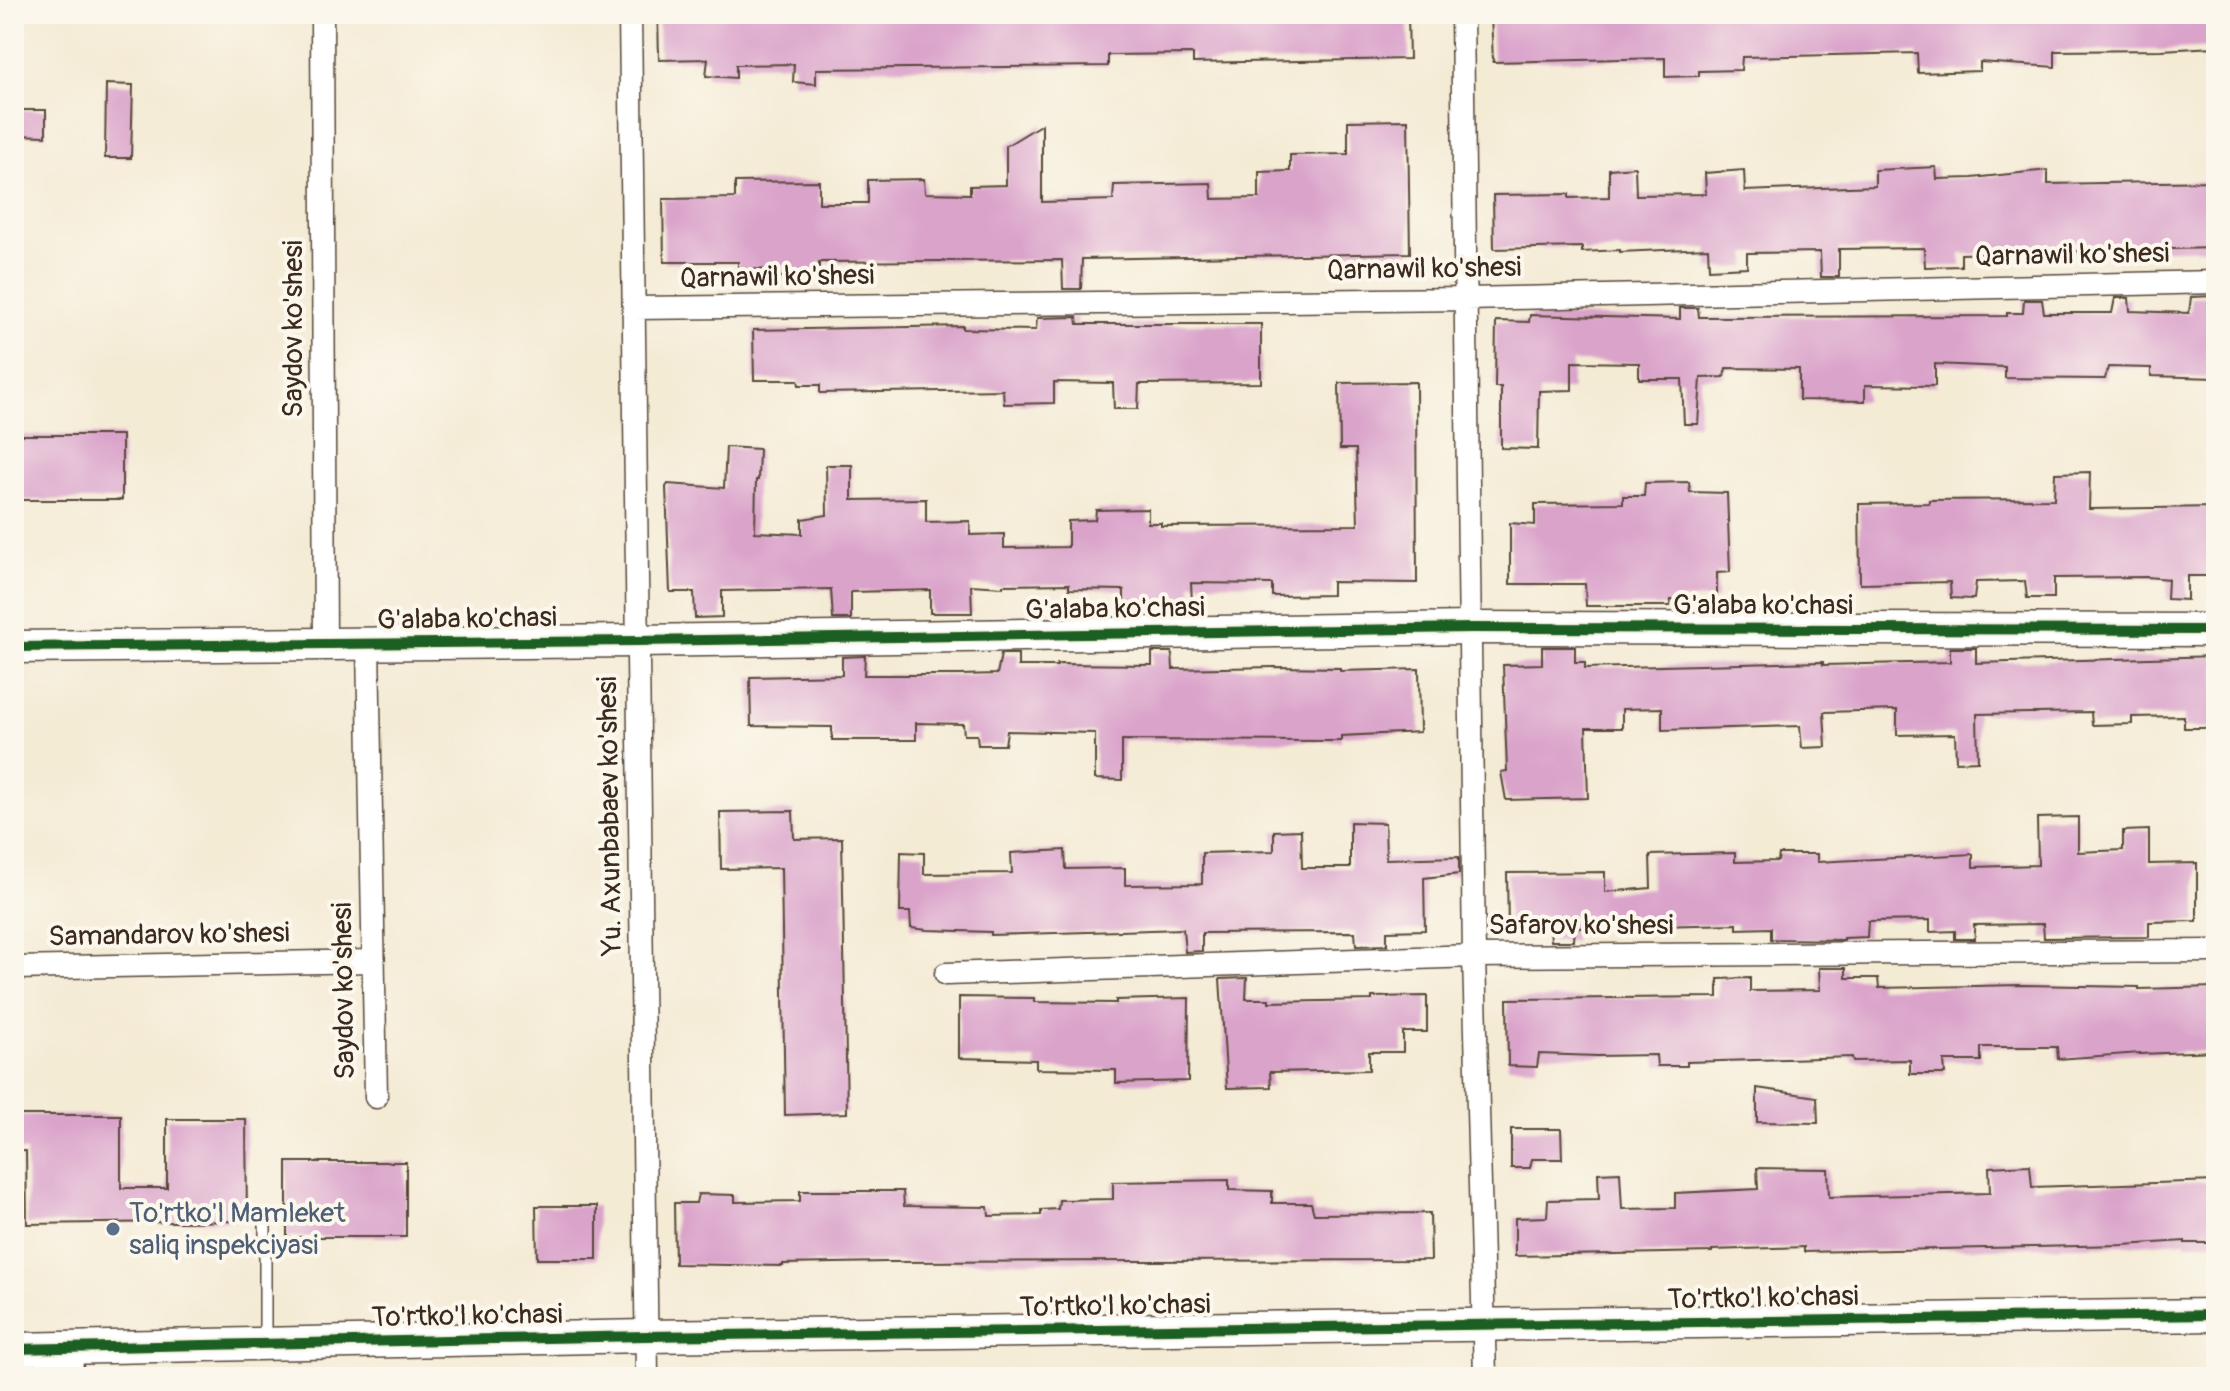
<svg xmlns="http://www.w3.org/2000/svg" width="2230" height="1391" font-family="Pangolin,sans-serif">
<rect width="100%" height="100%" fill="#fbf7ec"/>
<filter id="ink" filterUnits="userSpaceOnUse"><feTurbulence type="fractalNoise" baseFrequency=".0125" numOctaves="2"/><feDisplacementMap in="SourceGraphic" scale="16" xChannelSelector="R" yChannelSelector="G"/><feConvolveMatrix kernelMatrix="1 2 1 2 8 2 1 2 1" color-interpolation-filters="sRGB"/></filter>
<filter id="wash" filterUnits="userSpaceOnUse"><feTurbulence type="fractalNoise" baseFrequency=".006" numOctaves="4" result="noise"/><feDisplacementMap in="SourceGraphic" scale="32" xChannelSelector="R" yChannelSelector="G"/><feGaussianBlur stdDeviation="1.8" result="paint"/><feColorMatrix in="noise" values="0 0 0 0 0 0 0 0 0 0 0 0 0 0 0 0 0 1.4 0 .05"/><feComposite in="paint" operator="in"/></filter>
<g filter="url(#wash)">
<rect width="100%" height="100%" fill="#f4ebd5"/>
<g id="blocks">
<!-- building -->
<path fill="#daa3ca" d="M 658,14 L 1408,14 L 1409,59 L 1193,63 L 1193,54 L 1108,55 L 1108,66 L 816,69 L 816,84 L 793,82 L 794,64 L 736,65 L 736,78 L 706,76 L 708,59 L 659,60 Z
M 1491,14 L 2215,14 L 2215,47 L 2161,50 L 2055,51 L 2055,67 L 1980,62 L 1980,71 L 1918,73 L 1917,53 L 1742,57 L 1741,70 L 1699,71 L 1699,76 L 1665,77 L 1665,58 L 1493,62 Z
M 106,84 L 133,85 L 131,158 L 105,158 Z
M 14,110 L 46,110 L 46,136 L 14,135 Z
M 1408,120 L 1410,253 L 1082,259 L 1081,289 L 1063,289 L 1062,260 L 819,262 L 819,276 L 779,277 L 778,270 L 738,269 L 738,262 L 664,262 L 663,199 L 735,198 L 735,182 L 819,181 L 819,203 L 868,203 L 868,180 L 924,179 L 925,193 L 970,194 L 970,186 L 1006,185 L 1006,146 L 1042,124 L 1042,202 L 1113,200 L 1114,185 L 1163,184 L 1211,183 L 1212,199 L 1259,198 L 1259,172 L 1290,171 L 1290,155 L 1348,154 L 1348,121 Z
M 1635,167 L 1636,195 L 1706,194 L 1705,173 L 1744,170 L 1745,191 L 1875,186 L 1875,170 L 1936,167 L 1937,179 L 1972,178 L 2048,170 L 2048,184 L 2216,181 L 2216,248 L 1961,254 L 1961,266 L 1925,267 L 1924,248 L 1839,249 L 1839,277 L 1821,277 L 1820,252 L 1747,253 L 1747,267 L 1709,269 L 1708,248 L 1620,252 L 1620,250 L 1582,252 L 1582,247 L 1494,249 L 1493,195 L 1569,194 L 1569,198 L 1609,197 L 1609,169 Z
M 2216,296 L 2216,378 L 2151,376 L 2151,368 L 2108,367 L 2105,379 L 2005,378 L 2005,367 L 1935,364 L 1935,386 L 1865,385 L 1865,401 L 1799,400 L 1799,369 L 1726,368 L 1724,377 L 1701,378 L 1698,424 L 1684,424 L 1682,379 L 1639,379 L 1639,363 L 1572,362 L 1572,390 L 1539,391 L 1538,449 L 1501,448 L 1501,387 L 1495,387 L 1496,321 L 1529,322 L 1530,315 L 1680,319 L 1680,308 L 1698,308 L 1699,317 L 2007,316 L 2007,313 L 2023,313 L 2024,300 L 2042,300 L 2044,313 L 2112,313 L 2115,298 L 2129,298 L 2130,311 L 2189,313 L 2191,297 Z
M 1077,317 L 1078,324 L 1261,324 L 1261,383 L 1139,384 L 1138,409 L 1114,409 L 1113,383 L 1054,382 L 1054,403 L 1004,404 L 1003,390 L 820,393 L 820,385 L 799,385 L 798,380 L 754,380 L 753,330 L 963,326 L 963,329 L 1036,330 L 1037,318 Z
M 1416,382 L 1417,583 L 1332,582 L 1332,595 L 1272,596 L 1272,584 L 1191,583 L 1192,602 L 1124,603 L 1124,590 L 1069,589 L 1069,584 L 1003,585 L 1003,587 L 971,585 L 972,613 L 930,613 L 930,590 L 851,592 L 851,619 L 833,619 L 831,589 L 722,591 L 722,617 L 695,618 L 694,592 L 670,592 L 666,487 L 668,484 L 724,488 L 726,447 L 759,449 L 758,480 L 756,480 L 755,532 L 802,534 L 802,519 L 827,515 L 826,465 L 852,465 L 852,500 L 926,499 L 926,522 L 970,521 L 970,535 L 1004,534 L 1004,548 L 1068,547 L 1068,521 L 1095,520 L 1096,510 L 1148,509 L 1148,523 L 1161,523 L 1161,526 L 1358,525 L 1356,449 L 1340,449 L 1339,383 Z
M 14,435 L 122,435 L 122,500 L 14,500 Z
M 2090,472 L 2089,509 L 2216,507 L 2216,576 L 2187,576 L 2187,600 L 2167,599 L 2168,579 L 2147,577 L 2054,578 L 2054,598 L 2027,598 L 2025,581 L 1976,582 L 1974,599 L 1951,598 L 1950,582 L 1860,584 L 1859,504 L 1929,503 L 1929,500 L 2054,499 L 2055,473 Z
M 1689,482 L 1690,492 L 1727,493 L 1730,572 L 1717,573 L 1717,599 L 1671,600 L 1670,606 L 1586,606 L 1585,584 L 1510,584 L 1510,523 L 1535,525 L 1535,504 L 1623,503 L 1623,496 L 1644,496 L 1645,483 Z
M 1542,647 L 1575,647 L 1575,662 L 1585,662 L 1585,668 L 1823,662 L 1823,665 L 1950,662 L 1950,648 L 1976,648 L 1976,663 L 2216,656 L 2216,728 L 2184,728 L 2184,716 L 2132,717 L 2132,724 L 2092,725 L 2091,712 L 1977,714 L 1978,761 L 1956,762 L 1955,734 L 1897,735 L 1897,710 L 1824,712 L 1826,747 L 1802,748 L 1800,726 L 1662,730 L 1662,708 L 1622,709 L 1622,728 L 1586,728 L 1588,798 L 1506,800 L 1501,772 L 1507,771 L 1503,665 L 1542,664 Z
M 1152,652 L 1172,652 L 1173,669 L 1274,667 L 1340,668 L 1340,671 L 1419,669 L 1420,732 L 1341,736 L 1341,741 L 1122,740 L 1122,780 L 1095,779 L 1095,733 L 1007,731 L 1005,745 L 978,745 L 977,735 L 964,735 L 963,724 L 916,723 L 916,740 L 832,740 L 832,727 L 751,726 L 750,677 L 842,675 L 842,657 L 865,656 L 864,675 L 960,675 L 997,674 L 1001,654 L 1018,654 L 1018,666 L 1057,666 L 1057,664 L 1152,665 Z
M 793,811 L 794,839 L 842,838 L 847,1113 L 785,1115 L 781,868 L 721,869 L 720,812 Z
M 2078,817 L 2078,852 L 2123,850 L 2123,831 L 2149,830 L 2149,864 L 2197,863 L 2197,921 L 2149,922 L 2149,937 L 2044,938 L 2043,924 L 1974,925 L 1975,939 L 1955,939 L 1955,931 L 1930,932 L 1930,920 L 1868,921 L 1867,937 L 1844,938 L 1844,940 L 1771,939 L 1771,928 L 1737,929 L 1737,924 L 1575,928 L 1574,941 L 1551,941 L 1550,927 L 1508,927 L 1507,873 L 1605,872 L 1605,892 L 1651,888 L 1650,855 L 1735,853 L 1735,862 L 1778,861 L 1779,854 L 1817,854 L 1817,862 L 1973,854 L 1973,867 L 2038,865 L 2037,818 Z
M 1350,822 L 1385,823 L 1386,859 L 1459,857 L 1459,874 L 1424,878 L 1425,930 L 1387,931 L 1387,945 L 1356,946 L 1355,932 L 1202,933 L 1202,951 L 1185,952 L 1183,929 L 991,935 L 991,932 L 928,930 L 911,928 L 910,912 L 900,912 L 901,852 L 924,853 L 924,874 L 1012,873 L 1011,853 L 1065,850 L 1066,869 L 1125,868 L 1125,885 L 1202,884 L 1202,853 L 1274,851 L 1274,831 L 1301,830 L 1302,868 L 1350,868 Z
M 1819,968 L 1846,968 L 1846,978 L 1878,978 L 1879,988 L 2021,985 L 2139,987 L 2139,989 L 2216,987 L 2216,1051 L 2140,1054 L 2140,1053 L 2058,1059 L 2057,1047 L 1981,1047 L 1981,1061 L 1944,1061 L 1945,1074 L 1910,1074 L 1910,1060 L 1853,1061 L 1852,1057 L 1687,1062 L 1687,1066 L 1657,1066 L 1656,1055 L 1597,1056 L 1539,1054 L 1537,1067 L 1508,1066 L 1507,999 L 1718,997 L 1718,979 L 1750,978 L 1750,991 L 1820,990 Z
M 1247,978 L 1246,999 L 1269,999 L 1269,1002 L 1372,1000 L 1372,997 L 1427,996 L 1427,1032 L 1403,1032 L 1403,1052 L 1369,1052 L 1369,1070 L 1270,1072 L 1271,1087 L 1227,1088 L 1220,979 Z
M 959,997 L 1034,998 L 1034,1002 L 1116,1003 L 1116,1000 L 1189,998 L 1188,1081 L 1116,1083 L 1116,1070 L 1036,1069 L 1036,1060 L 959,1058 Z
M 1757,1088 L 1817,1097 L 1818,1123 L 1757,1122 Z
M 14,1115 L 121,1115 L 121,1188 L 167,1188 L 167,1119 L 246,1119 L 247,1221 L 27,1224 L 26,1151 L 14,1151 Z
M 1511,1129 L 1561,1129 L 1562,1159 L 1532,1159 L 1530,1168 L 1511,1168 Z
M 287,1162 L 406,1162 L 406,1237 L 287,1237 Z
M 2030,1165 L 2032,1187 L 2216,1181 L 2216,1243 L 2185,1243 L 2185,1241 L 2123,1245 L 1804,1252 L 1804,1247 L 1712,1250 L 1712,1252 L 1515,1256 L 1515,1218 L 1547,1217 L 1548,1200 L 1599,1199 L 1598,1173 L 1620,1172 L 1622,1209 L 1675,1208 L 1675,1193 L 1758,1189 L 1757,1168 L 1828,1169 L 1829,1197 L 1990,1193 L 1989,1167 Z
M 1229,1180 L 1229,1190 L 1272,1191 L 1272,1203 L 1311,1203 L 1314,1214 L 1430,1213 L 1431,1260 L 886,1262 L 783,1264 L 783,1266 L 675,1264 L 674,1203 L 696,1203 L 698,1194 L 735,1195 L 735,1202 L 800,1201 L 800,1191 L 903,1191 L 904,1206 L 988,1207 L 989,1216 L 1041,1215 L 1041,1210 L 1058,1209 L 1059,1200 L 1113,1199 L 1113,1182 Z
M 536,1206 L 597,1206 L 597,1259 L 537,1259 Z"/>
</g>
</g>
<g filter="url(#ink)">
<use href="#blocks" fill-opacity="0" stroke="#574739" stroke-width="2"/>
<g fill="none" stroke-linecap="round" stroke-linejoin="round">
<!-- lane casing -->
<g stroke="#574739" stroke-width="14">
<path id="lane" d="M 265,1219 L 265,1340"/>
</g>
<!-- street casing -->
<g stroke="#574739" stroke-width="25">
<path id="street" d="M 322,14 L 325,644
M 630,14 L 647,1377
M 1462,14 L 1474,956 L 1485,1377
M 634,308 L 1466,299 L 2216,282
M 368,644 L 376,1097
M 14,968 L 373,961
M 946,974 L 1474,956 L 2216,951
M 71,1349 L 72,1377"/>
</g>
<!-- secondary casing -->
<g stroke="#574739" stroke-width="35">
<path id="secondary" d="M 14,647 L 638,641 L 1471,628 L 2216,630
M 14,1349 L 646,1336 L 2216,1315"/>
</g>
<!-- lane -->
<use href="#lane" stroke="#fff" stroke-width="11"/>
<!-- street -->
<use href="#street" stroke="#fff" stroke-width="22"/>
<!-- secondary -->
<use href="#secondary" stroke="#fff" stroke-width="32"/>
<!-- cycleway casing -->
<g stroke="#fbf7ec" stroke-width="15">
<path id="cycleway" d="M 14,647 L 638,641 L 1471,628 L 2216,630
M 14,1349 L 646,1336 L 2216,1315"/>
</g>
<!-- cycleway -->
<use href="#cycleway" stroke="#1b5e20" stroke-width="10"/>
</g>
</g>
<!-- markers -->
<circle fill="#5c6f8a" stroke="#fbf7ec" stroke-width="3" cx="113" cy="1229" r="8"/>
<g text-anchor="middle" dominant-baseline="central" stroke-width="8" stroke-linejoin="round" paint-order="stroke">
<!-- street labels -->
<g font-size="28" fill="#3b2a1e" stroke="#fbf7ec">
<text transform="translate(2072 255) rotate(-1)">Qarnawil ko'shesi</text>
<text transform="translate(1424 269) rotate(-1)">Qarnawil ko'shesi</text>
<text transform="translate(777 277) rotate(-1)">Qarnawil ko'shesi</text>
<text transform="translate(293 329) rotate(-90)">Saydov ko'shesi</text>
<text x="1763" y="605">G'alaba ko'chasi</text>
<text transform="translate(1115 609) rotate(-1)">G'alaba ko'chasi</text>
<text transform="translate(467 619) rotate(-1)">G'alaba ko'chasi</text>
<text transform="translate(610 816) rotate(-91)">Yu. Axunbabaev ko'shesi</text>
<text x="1581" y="925">Safarov ko'shesi</text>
<text transform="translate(169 935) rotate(-1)">Samandarov ko'shesi</text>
<text transform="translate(344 991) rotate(-91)">Saydov ko'shesi</text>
<text transform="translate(1763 1298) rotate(-1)">To'rtko'l ko'chasi</text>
<text transform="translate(1115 1306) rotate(-1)">To'rtko'l ko'chasi</text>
<text transform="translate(467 1316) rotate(-1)">To'rtko'l ko'chasi</text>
</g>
<!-- service labels -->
<g font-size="28" fill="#4e5e75" stroke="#fbf7ec" text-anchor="start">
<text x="129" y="1213">To'rtko'l Mamleket<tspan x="129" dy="32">saliq inspekciyasi</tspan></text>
</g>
</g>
<!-- margin -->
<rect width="2230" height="1391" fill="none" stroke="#fbf7ec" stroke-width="48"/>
</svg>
